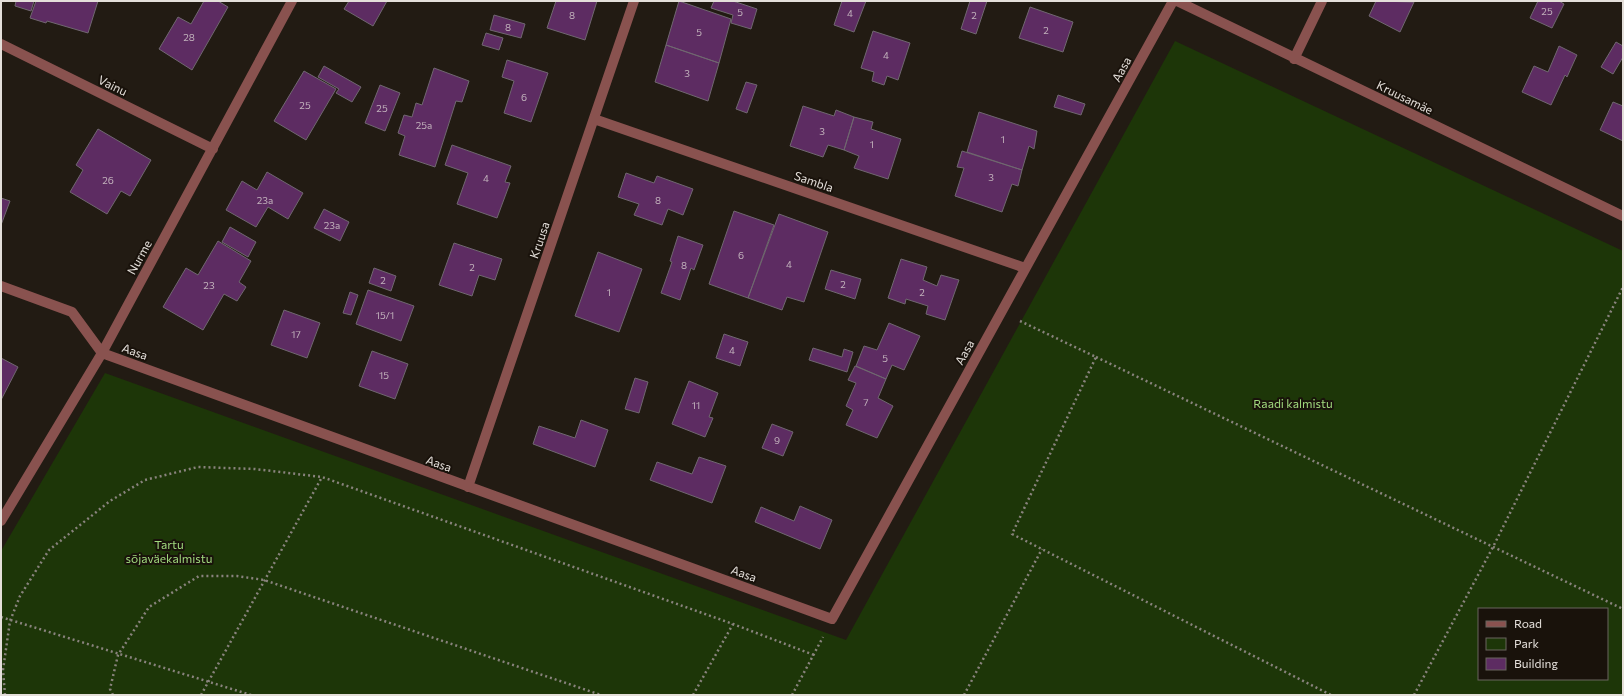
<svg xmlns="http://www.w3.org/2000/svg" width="1624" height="696" font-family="Commissioner,sans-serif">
<rect width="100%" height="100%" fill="#221b13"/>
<!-- green -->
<path fill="#1d3608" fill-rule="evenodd" d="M 1175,41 L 1623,251 L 1623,695 L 1,695 L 1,551 L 105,373 L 846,640 ZM 1479,609 L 1607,609 L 1607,679 L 1479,679 Z"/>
<!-- building -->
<path fill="#5d2c62" stroke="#706770" d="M 16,1 L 34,1 L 31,11 L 15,6 Z
M 36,1 L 98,1 L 88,33 L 47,21 L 46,23 L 30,18 Z
M 204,1 L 218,1 L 228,7 L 192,70 L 159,49 L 178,17 L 191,24 Z
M 349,1 L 387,1 L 373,26 L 344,9 Z
M 556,1 L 597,1 L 585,40 L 547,28 Z
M 679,1 L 731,19 L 719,63 L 666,45 Z
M 714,1 L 733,1 L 757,9 L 751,29 L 731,23 L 733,15 L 711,8 Z
M 842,1 L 866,1 L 854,32 L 834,25 Z
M 970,1 L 987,1 L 976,34 L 961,29 Z
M 1376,1 L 1414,2 L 1400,32 L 1369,16 Z
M 1538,1 L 1559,1 L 1564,4 L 1552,28 L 1530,18 Z
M 1030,7 L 1073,22 L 1063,52 L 1019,38 Z
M 494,15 L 525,24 L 521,38 L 490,30 Z
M 873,31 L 910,43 L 898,80 L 887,76 L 884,85 L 872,81 L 874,72 L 861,68 Z
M 486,33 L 503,38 L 499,50 L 482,45 Z
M 1616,42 L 1623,46 L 1623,57 L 1613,74 L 1601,67 Z
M 666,45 L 719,63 L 708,101 L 655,82 Z
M 1559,46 L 1577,55 L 1567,77 L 1565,75 L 1551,105 L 1522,92 L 1534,66 L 1548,72 Z
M 507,60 L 548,73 L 531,122 L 504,113 L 514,81 L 502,77 Z
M 324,66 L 361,87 L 352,102 L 336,93 L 339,89 L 318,77 Z
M 434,68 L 469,81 L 462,102 L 456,101 L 435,167 L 399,155 L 405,136 L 398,133 L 404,115 L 412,117 L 416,103 L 422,105 Z
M 304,71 L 336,89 L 306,140 L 274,121 Z
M 746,82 L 757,85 L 747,113 L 736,109 Z
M 380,85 L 400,93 L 385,131 L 365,123 Z
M 1058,95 L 1085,104 L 1081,115 L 1054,107 Z
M 1613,102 L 1623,106 L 1623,141 L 1600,130 Z
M 803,106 L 834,116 L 836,110 L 854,117 L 844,150 L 828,145 L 823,157 L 790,146 Z
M 979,112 L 1037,131 L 1034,149 L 1029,146 L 1022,170 L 967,152 Z
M 854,117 L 873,122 L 871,129 L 901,139 L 888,179 L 854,168 L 859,156 L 844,150 Z
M 98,129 L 151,160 L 130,196 L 121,191 L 107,214 L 70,192 L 83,170 L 76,165 Z
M 452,145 L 511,166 L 505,182 L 510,183 L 497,218 L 457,204 L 468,173 L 445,165 Z
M 962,151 L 1022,170 L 1018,186 L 1012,184 L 1002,212 L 955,196 L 964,168 L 957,167 Z
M 267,172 L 303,193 L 288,219 L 268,207 L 256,227 L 226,210 L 242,181 L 257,190 Z
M 626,173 L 654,183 L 657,176 L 693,189 L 683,215 L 668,209 L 662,225 L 634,215 L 639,204 L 618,197 Z
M 1,198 L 10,201 L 1,225 Z
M 324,209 L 349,222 L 340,241 L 314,228 Z
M 734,211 L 774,225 L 748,298 L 709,284 Z
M 779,214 L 828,232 L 804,302 L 787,297 L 782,310 L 748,298 Z
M 230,227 L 256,242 L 248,257 L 222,242 Z
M 678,236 L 703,245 L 694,270 L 691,268 L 680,300 L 661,293 L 672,262 L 670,261 Z
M 218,241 L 251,261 L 239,282 L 246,287 L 237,301 L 224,294 L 203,330 L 163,307 L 186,268 L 198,275 Z
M 454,243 L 502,259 L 495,280 L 479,275 L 472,296 L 439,285 Z
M 598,252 L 642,269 L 619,332 L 575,316 Z
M 901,259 L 927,267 L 923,280 L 937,286 L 941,275 L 959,280 L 945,320 L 926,314 L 928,306 L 906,299 L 905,304 L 888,298 Z
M 374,268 L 396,276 L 391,291 L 369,283 Z
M 831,270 L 861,279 L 855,299 L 825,289 Z
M 368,290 L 414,306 L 401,341 L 356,324 Z
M 350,292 L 358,295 L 351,315 L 343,313 Z
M 284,310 L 320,323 L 307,358 L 271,345 Z
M 889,323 L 920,336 L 904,370 L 892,365 L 886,379 L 856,366 L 864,346 L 877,350 Z
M 724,334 L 748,342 L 740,366 L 716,358 Z
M 813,348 L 842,357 L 844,349 L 853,352 L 847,372 L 809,360 Z
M 372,351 L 408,364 L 395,399 L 359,386 Z
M 1,358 L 18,367 L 1,400 Z
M 855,366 L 886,379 L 878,398 L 893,406 L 877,438 L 846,425 L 853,410 L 846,406 L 856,383 L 848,380 Z
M 635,378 L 648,382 L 639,413 L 625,409 Z
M 689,381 L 718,393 L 709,417 L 713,418 L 705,437 L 672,424 Z
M 581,420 L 608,430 L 595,467 L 533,444 L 539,426 L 575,438 Z
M 772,424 L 793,432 L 783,456 L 762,448 Z
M 699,457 L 726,466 L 712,503 L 650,480 L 657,462 L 692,474 Z
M 800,506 L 832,520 L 820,549 L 755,522 L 761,507 L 794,521 Z"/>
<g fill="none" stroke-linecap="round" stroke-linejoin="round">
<!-- path -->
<path stroke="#89837d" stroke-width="2.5" stroke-dasharray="2 3" stroke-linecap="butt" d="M 1020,321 L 1096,357 L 1012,534 L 1331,695
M 1096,357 L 1623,609
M 1,617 L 251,695
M 5,695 L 3,670 L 10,621 L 20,596 L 49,550 L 110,501 L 145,480 L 198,467 L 255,469 L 322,477 L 733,624 L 814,655
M 113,695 L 110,689 L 118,655 L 149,607 L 199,576 L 237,576 L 264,580 L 601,695
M 201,695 L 322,477
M 693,695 L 733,624
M 792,695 L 823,637
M 964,695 L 1042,549
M 1414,695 L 1493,547 L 1623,287"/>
<!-- minor -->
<path stroke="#89524f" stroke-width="10" d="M 1177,1 L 1623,216
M 1,44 L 213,149
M 1294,59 L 1322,1
M 594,119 L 1025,268
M 1,286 L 72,312 L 102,353 L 832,619 L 1173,1
M 468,487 L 634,1
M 1,521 L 102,353 L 292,1"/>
</g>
<g text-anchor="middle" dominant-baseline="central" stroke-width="4" stroke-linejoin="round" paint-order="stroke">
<!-- number labels -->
<g font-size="10" fill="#c2b2bc">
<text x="1547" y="11">25</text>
<text x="740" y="12">5</text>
<text x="850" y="13">4</text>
<text x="572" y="15">8</text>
<text x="974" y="15">2</text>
<text x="508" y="27">8</text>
<text x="1046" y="30">2</text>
<text x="699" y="32">5</text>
<text x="189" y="37">28</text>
<text x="886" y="55">4</text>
<text x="687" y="73">3</text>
<text x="524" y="97">6</text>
<text x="305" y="105">25</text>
<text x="382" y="108">25</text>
<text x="424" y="125">25a</text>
<text x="822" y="131">3</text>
<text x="1003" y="139">1</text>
<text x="872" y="144">1</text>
<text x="991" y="177">3</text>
<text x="486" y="178">4</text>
<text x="108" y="180">26</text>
<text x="265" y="200">23a</text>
<text x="658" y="200">8</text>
<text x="332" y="225">23a</text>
<text x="741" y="255">6</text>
<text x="789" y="264">4</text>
<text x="684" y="265">8</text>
<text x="472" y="267">2</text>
<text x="383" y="280">2</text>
<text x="843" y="284">2</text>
<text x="209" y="285">23</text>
<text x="609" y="292">1</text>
<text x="922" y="292">2</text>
<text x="385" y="315">15/1</text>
<text x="296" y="334">17</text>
<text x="732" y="350">4</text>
<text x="885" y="358">5</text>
<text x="384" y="375">15</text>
<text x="866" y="402">7</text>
<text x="696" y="405">11</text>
<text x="777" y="440">9</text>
</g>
<!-- street labels -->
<g font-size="12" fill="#e4dfda" stroke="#19120b">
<text transform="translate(1121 69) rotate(-61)">Aasa</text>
<text transform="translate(113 85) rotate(26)">Vainu</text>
<text transform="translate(1405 97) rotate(26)">Kruusamäe</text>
<text transform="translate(814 181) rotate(19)">Sambla</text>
<text transform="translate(539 240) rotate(-71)">Kruusa</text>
<text transform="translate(139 257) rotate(-61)">Nurme</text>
<text transform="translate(135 351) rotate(20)">Aasa</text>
<text transform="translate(964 352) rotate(-61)">Aasa</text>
<text transform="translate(439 463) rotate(20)">Aasa</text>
<text transform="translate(744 573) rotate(20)">Aasa</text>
</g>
<!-- park labels -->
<g font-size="12" fill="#a1da7e" stroke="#19120b">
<text x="1293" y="403">Raadi kalmistu</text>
<text x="169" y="544">Tartu<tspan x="169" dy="14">sõjaväekalmistu</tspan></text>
</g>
</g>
<!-- border -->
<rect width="1624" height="696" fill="none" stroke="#e4dfda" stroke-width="4"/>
<!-- legend -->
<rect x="1478" y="608" width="130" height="72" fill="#19120b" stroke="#6a645e"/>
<rect x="1486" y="621" width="20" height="6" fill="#89524f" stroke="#6a645e"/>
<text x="1514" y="628" font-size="12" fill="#e4dfda">Road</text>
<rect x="1486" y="638" width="20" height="12" fill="#1d3608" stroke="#6a645e"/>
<text x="1514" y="648" font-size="12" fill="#e4dfda">Park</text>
<rect x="1486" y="658" width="20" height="12" fill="#5d2c62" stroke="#6a645e"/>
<text x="1514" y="668" font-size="12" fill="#e4dfda">Building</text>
</svg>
